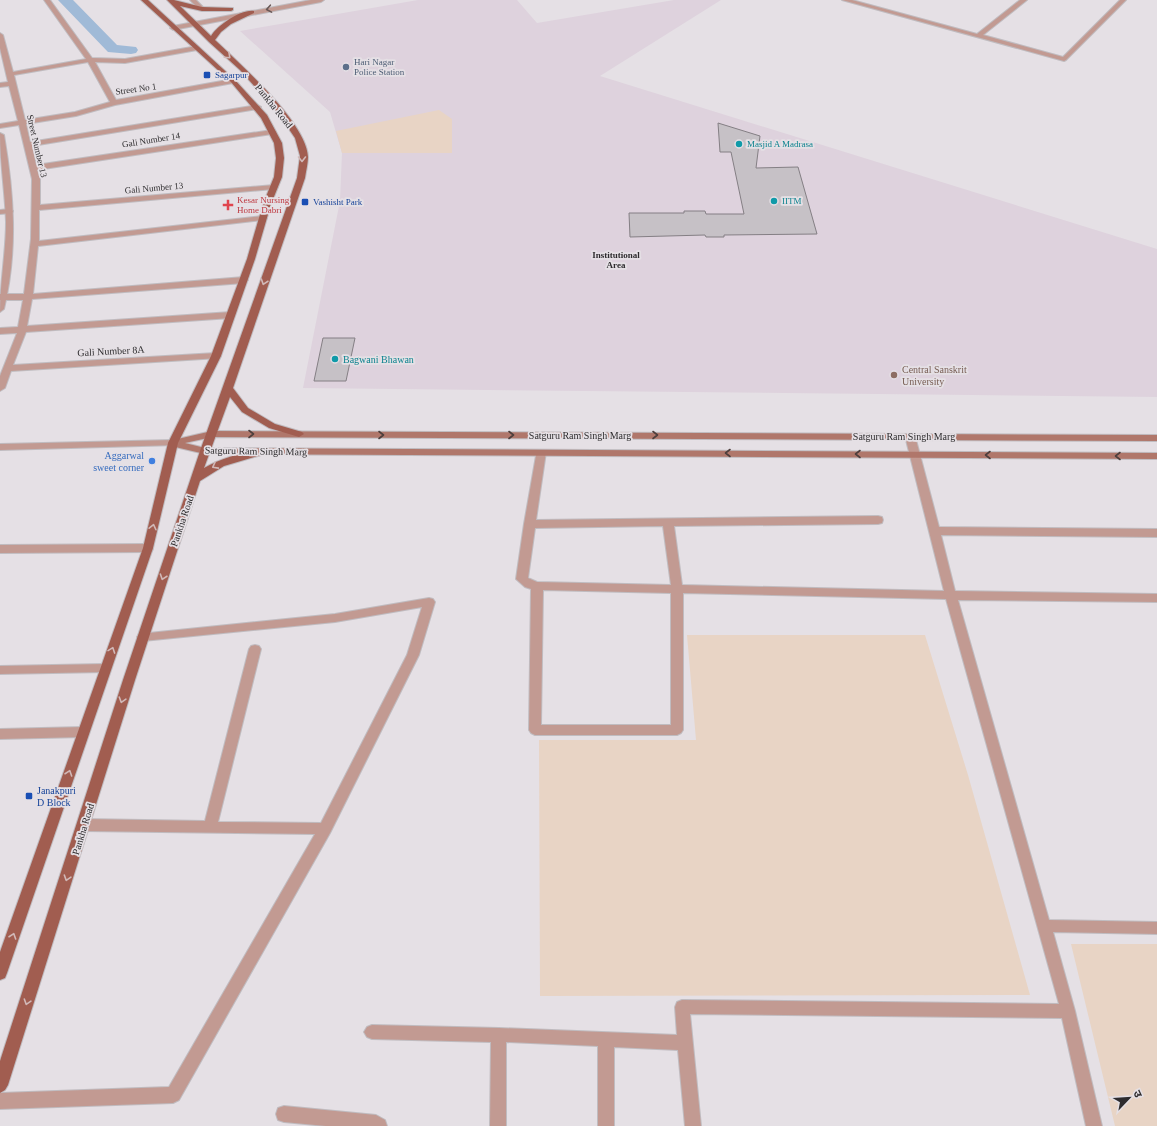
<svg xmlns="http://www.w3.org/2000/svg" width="1157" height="1126" font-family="'Times New Roman','Noto Sans Devanagari',serif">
<rect width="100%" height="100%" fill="#e5e0e5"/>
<!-- built -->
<path fill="#ded2dd" d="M 418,0 L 517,0 L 537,23 L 674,0 L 721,0 L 600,76 L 1157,249 L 1157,397 L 303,388 L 340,201 L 342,153 L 330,112 L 240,31 Z"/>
<!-- education -->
<path fill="#e8d4c5" d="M 439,110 L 452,119 L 452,153 L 342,153 L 336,131 Z
M 687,635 L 925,635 L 968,775 L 1030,995 L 540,996 L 539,740 L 696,740 Z
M 1071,944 L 1157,944 L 1157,1126 L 1115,1126 Z"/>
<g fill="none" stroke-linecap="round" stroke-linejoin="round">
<!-- canal -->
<path fill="#a0bad7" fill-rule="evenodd" d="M 58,0 L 73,0 L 117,45 L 136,47 L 138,50 L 136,53 L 131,54 L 108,52 Z"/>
</g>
<!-- building -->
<path fill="#c6c1c6" stroke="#847f84" d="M 718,123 L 760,136 L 756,168 L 798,167 L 817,234 L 724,235 L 724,237 L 706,237 L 705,235 L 630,237 L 629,213 L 684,213 L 684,211 L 705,211 L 706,214 L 744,214 L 731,152 L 720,152 Z
M 323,338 L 355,338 L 346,381 L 314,381 Z"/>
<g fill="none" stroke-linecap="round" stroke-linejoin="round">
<!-- minor casing -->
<g stroke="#c0bcc0" stroke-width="2">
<path id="minor" d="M 44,0 L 50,0 L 92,58 L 125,59 L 197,46 L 200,48 L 197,50 L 125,63 L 95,62 L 116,100 L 233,79 L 236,81 L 233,83 L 115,105 L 76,116 L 26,124 L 30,142 L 257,105 L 261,107 L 257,109 L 32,146 L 36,165 L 272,130 L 276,132 L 272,134 L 37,170 L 40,179 L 40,205 L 274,185 L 278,187 L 274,189 L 39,210 L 39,241 L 263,216 L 267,218 L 263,220 L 38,246 L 33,294 L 244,277 L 248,280 L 244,283 L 32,299 L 27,326 L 231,312 L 235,315 L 231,318 L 26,332 L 13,365 L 216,353 L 219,354 L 221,356 L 219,358 L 11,371 L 5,388 L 0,391 L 0,376 L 17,333 L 0,334 L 0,328 L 18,327 L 23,300 L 0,300 L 0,294 L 24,294 L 31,239 L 32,179 L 19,125 L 0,128 L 0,124 L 18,121 L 9,86 L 0,87 L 0,83 L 8,82 L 0,48 L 0,33 L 3,35 L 13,72 L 86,59 ZM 88,62 L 110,102 L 75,112 L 25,120 L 14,75 Z
M 190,0 L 196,0 L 205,9 L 200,10 Z
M 842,0 L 852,0 L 977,34 L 1020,0 L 1027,0 L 983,35 L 1063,57 L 1120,0 L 1126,0 L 1066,60 L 1064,61 Z
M 9,209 L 13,211 L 12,213 L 0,214 L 0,210 Z
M 910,433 L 915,436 L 939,527 L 1157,529 L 1157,537 L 941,535 L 955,591 L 1157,594 L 1157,602 L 958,600 L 1049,920 L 1157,922 L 1157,934 L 1053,932 L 1075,1011 L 1102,1126 L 1086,1126 L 1062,1018 L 690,1014 L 701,1126 L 685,1126 L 678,1050 L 614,1047 L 614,1126 L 598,1126 L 598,1046 L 506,1042 L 506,1126 L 490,1126 L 491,1042 L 372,1039 L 367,1037 L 364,1032 L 367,1027 L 372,1025 L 499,1028 L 677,1035 L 675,1007 L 677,1002 L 682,1000 L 1059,1004 L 946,599 L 683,593 L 683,730 L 681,733 L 677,735 L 535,735 L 531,733 L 529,730 L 531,589 L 525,587 L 516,579 L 524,524 L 537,450 L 545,450 L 546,452 L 536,520 L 878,516 L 882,517 L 883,520 L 882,523 L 878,524 L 674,526 L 682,585 L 944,591 L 905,436 ZM 663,526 L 671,585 L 537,582 L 528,578 L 535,528 ZM 543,590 L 671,593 L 671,725 L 541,725 Z
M 173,440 L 177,441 L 178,443 L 177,445 L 0,450 L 0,444 Z
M 148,544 L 152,545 L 153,548 L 152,551 L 148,552 L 0,553 L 0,545 Z
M 429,598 L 433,599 L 435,602 L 419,655 L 330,833 L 179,1100 L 173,1103 L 0,1109 L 0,1093 L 169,1087 L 315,834 L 84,831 L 79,829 L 77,825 L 79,821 L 84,819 L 205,821 L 249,649 L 251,646 L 255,645 L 259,646 L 261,649 L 218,822 L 321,823 L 407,655 L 422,607 L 335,622 L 143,641 L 139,640 L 137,637 L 139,634 L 335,614 Z
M 105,664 L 109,665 L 111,668 L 109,671 L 105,672 L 0,674 L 0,666 Z
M 83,727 L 87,729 L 89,732 L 87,735 L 83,737 L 0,739 L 0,729 Z
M 284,1106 L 376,1115 L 385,1120 L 387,1126 L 326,1126 L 284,1122 L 278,1120 L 276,1114 L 278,1108 Z"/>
</g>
<!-- tertiary casing -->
<g stroke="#c0bcc0" stroke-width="2">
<path id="tertiary" d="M 311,0 L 324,0 L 321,2 L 173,30 L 170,28 L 173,26 Z
M 0,133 L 4,135 C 14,194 18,250 4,309 L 0,312 C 0,282 6,252 6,222 C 5,192 0,163 0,133 Z"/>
</g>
<!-- secondary casing -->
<g stroke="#c0bcc0" stroke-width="2">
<path id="secondary" d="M 212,431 L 1157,435 L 1157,441 L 212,437 L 185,443 L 205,448 L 1157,453 L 1157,459 L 205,454 L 171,446 L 168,443 L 169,441 Z"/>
</g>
<!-- primary casing -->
<g stroke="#c0bcc0" stroke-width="2">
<path id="primary" d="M 141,0 L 148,0 L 235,80 L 267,115 L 282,143 L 284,158 L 282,177 L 271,204 L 255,259 L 221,356 L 178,443 L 153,548 L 7,973 L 5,978 L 0,980 L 0,952 L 143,548 L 168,443 L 211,356 L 247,259 L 263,204 L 274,177 L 276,158 L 274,143 L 261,118 L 231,82 Z
M 167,0 L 174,0 L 202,7 L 233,8 L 233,10 L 231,11 L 202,11 L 180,6 L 211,36 C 218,25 241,9 254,11 L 254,13 L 231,24 L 221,32 L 215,40 C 239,63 307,123 308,157 C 308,163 306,171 305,178 L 233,388 L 248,408 L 275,424 L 302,432 L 304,434 L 299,437 L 269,428 L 242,412 L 230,397 L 204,468 C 223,457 243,453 264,448 L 269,451 L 268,453 L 224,466 L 200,481 L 135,680 L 8,1085 L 5,1090 L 0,1093 L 0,1061 L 123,680 L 200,451 L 297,178 L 300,156 L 295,138 L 278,113 L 240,70 L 209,42 Z"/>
</g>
<!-- minor -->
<use href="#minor" fill="#c29a92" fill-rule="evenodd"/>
<!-- tertiary -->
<use href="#tertiary" fill="#c29a92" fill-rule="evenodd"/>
<!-- secondary -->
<use href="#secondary" fill="#b0776b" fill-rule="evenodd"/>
<!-- primary -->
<use href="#primary" fill="#a15d50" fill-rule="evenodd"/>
</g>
<!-- one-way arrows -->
<defs><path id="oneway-chevron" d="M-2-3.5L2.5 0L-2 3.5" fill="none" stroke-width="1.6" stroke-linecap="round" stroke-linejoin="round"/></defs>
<use stroke="#695856" href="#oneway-chevron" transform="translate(269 9) rotate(170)"/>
<g stroke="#d1b9b8">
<use href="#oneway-chevron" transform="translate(228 56) rotate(43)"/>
<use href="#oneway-chevron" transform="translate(302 159) rotate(90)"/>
<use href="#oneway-chevron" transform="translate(264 282) rotate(109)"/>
<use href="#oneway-chevron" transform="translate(215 466) rotate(152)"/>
<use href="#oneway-chevron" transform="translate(153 527) rotate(-77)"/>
<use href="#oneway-chevron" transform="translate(163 577) rotate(109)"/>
<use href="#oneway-chevron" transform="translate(112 650) rotate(-70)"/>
<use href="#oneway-chevron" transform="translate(122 700) rotate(107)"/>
<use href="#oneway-chevron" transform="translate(69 773) rotate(-71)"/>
<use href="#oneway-chevron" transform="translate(67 878) rotate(108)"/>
<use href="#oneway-chevron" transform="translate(13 936) rotate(-71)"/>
<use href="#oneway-chevron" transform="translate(27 1002) rotate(108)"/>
</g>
<g stroke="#4e3f3d">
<use href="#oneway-chevron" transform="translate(251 434)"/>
<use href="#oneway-chevron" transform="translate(381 435)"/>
<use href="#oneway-chevron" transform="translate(511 435)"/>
<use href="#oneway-chevron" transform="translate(655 435)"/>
<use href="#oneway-chevron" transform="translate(728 453) rotate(-180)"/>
<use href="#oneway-chevron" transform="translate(858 454) rotate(-180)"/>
<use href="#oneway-chevron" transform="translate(988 455) rotate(-180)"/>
<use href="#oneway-chevron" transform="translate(1118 456) rotate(-180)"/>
</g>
<!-- markers -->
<circle fill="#5c6f8a" stroke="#e5e0e5" stroke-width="1.5" cx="346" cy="67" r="4"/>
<g fill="#1a4fb4" stroke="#e5e0e5" stroke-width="1.5">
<rect x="203" y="71" width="8" height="8" rx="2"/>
<rect x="301" y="198" width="8" height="8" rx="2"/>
<rect x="25" y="792" width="8" height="8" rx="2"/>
</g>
<g fill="#0f9aa8" stroke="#e5e0e5" stroke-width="1.5">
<circle cx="739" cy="144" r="4"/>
<circle cx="774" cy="201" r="4"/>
<circle cx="335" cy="359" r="4"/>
</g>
<path fill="#e0444e" stroke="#e5e0e5" stroke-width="1.5" d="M226 199h4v4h4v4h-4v4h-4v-4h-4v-4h4z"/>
<circle fill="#8d6e63" stroke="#e5e0e5" stroke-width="1.5" cx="894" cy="375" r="4"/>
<circle fill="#3f7fe0" stroke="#e5e0e5" stroke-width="1.5" cx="152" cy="461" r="4"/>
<g text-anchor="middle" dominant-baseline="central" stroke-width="3.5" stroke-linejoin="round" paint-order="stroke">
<!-- far-service labels -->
<g font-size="9" fill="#4e5e75" stroke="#e5e0e5" text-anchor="start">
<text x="354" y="62">Hari Nagar<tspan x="354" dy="10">Police Station</tspan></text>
</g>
<!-- far-transit labels -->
<g font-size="9" fill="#164399" stroke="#e5e0e5" text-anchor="start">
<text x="215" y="75">Sagarpur</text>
<text x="313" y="202">Vashisht Park</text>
</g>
<!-- far-street labels -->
<g font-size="9" fill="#2e2c2e" stroke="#e5e0e5">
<text transform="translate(136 89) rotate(-8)">Street No 1</text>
<text transform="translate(151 140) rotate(-9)">Gali Number 14</text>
<text transform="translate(37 146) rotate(77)">Street Number 13</text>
<text transform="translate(154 188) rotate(-5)">Gali Number 13</text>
</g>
<!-- far-culture labels -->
<g font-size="9" fill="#0d838f" stroke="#e5e0e5" text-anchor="start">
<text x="747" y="144">Masjid A Madrasa</text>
<text x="782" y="201">IITM</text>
</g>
<!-- far-health labels -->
<g font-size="9" fill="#be3a42" stroke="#e5e0e5" text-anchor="start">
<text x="237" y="200">Kesar Nursing<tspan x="237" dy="10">Home Dabri</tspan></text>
</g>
<!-- far-neighbourhood labels -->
<g font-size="9" font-weight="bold" fill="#2e2c2e" stroke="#e5e0e5">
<text x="616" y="255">Institutional<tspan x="616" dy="10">Area</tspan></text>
</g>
<!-- street labels -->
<g font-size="10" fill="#2e2c2e" stroke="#e5e0e5">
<text transform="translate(274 106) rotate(51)">Pankha Road</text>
<text transform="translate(111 351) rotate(-3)">Gali Number 8A</text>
<text x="580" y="435">Satguru Ram Singh Marg</text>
<text x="904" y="436">Satguru Ram Singh Marg</text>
<text transform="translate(256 451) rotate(1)">Satguru Ram Singh Marg</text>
<text transform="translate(182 521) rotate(-71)">Pankha Road</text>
<text transform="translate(83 829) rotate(-73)">Pankha Road</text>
</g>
<!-- culture labels -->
<g font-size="10" fill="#0d838f" stroke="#e5e0e5" text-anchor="start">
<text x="343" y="359">Bagwani Bhawan</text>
</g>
<!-- education labels -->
<g font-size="10" fill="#785e54" stroke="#e5e0e5" text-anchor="start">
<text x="902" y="369">Central Sanskrit<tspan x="902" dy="12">University</tspan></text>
</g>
<!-- shop labels -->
<g font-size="10" fill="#366cbe" stroke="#e5e0e5" text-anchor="end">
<text x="144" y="455">Aggarwal<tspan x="144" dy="12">sweet corner</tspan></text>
</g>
<!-- transit labels -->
<g font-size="10" fill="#164399" stroke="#e5e0e5" text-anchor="start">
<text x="37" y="790">Janakpuri<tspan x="37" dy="12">D Block</tspan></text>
</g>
</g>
<!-- north arrow -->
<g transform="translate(1129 1098) rotate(65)" stroke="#e5e0e5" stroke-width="3" paint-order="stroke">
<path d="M0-3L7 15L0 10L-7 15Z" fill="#2e2c2e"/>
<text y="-6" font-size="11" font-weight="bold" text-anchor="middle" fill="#2e2c2e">उ</text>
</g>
</svg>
